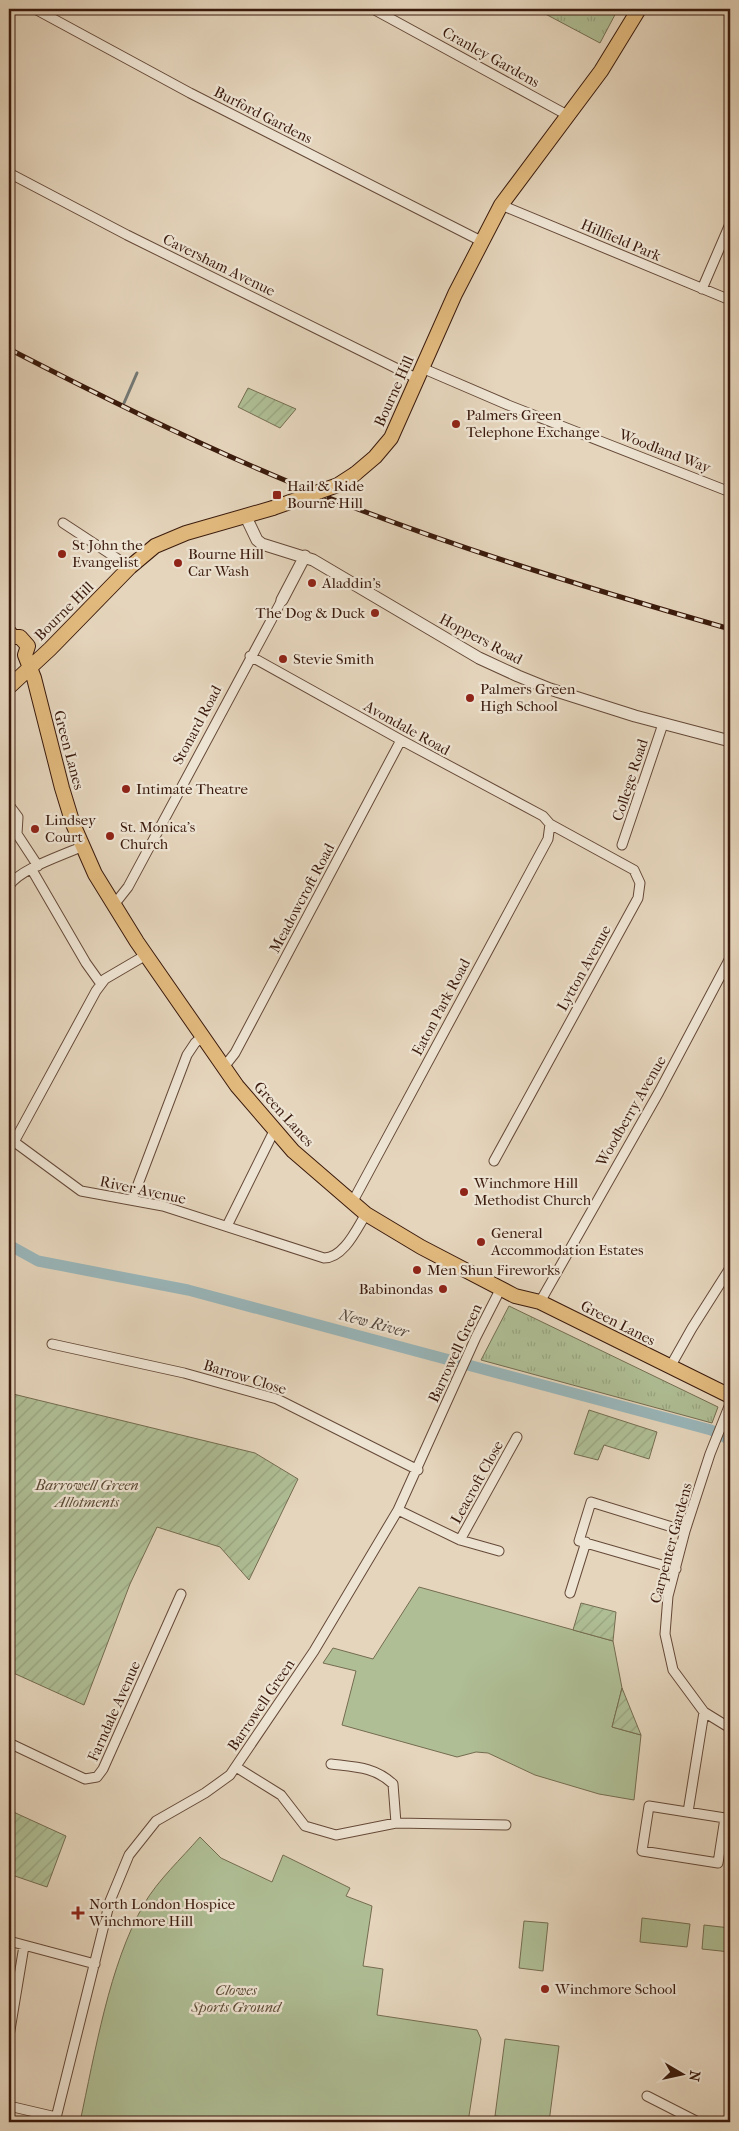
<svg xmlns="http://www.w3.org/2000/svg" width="739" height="2131" font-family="'IM FELL French Canon',serif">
<defs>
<pattern id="grass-tufts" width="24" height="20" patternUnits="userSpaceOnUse" patternTransform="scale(1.25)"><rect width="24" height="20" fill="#afbe95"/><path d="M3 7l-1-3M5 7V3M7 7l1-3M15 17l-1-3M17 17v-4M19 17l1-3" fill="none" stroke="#97a37f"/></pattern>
<pattern id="garden-furrows" width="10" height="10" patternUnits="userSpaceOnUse" patternTransform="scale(1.25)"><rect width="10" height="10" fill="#afbe95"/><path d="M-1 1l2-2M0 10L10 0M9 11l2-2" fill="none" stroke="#97a37f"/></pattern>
</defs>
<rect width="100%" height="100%" fill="#e5d5bc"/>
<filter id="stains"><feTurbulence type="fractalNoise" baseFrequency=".004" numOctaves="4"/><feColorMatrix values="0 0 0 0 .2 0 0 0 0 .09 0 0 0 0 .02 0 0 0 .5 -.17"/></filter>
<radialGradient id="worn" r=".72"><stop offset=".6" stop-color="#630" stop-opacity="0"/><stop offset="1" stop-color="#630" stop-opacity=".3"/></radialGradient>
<!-- grass -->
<path fill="url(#grass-tufts)" stroke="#746c50" d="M 536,9 L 618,9 L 600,43 Z
M 509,1306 L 718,1407 L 712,1423 L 481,1360 Z"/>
<!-- park -->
<path fill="#afbe95" stroke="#746c50" d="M 419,1587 L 613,1641 L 622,1688 L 612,1727 L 641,1735 L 634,1800 L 599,1794 L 535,1775 L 488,1753 L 476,1752 L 457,1757 L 342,1725 L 356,1671 L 323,1663 L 333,1648 L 373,1659 Z
M 200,1837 L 221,1858 L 272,1882 L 283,1855 L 350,1888 L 346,1896 L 372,1906 L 363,1966 L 383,1969 L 377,2015 L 477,2030 L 481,2039 L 468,2122 L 80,2122 C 95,2053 109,1965 144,1904 C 158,1880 181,1859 200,1837 Z
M 642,1918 L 690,1924 L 687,1947 L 640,1942 Z
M 524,1921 L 548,1923 L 543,1971 L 519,1968 Z
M 704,1925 L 730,1928 L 730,1952 L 702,1949 Z
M 505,2039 L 559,2046 L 549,2122 L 495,2116 Z"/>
<!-- garden -->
<path fill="url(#garden-furrows)" stroke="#746c50" d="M 248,388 L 296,409 L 280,428 L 238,407 Z
M 9,1393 L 255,1453 L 298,1479 L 249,1580 L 220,1547 L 157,1527 L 130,1584 L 84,1705 L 9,1671 Z
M 589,1410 L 657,1432 L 649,1459 L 604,1445 L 598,1460 L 574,1454 Z
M 581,1603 L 616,1612 L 613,1641 L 573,1630 Z
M 622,1688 L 641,1735 L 612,1727 Z
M 9,1810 L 66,1836 L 47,1887 L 9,1874 Z"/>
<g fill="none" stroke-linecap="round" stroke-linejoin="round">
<!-- stream -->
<path stroke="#737874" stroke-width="3" d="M 124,403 L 137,373"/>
<!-- canal -->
<path stroke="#99b6ba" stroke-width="11" d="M 9,1245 L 38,1261 L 188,1290 L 711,1430 L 730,1440"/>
<!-- minor casing -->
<g stroke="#654938" stroke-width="11">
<path id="minor" d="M 35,9 L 190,93 L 481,241
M 373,9 L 569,116
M 9,173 L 127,235 L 418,379
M 501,205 L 730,300
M 702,289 L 730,224
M 422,368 L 508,405 L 730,492
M 63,523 L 130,567
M 250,656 L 401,740 L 543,816 L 550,824 L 634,870 L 640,883 L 638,898 L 494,1161
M 9,805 L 18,817 L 17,834 L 38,866
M 622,845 L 663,724
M 32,870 L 86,963 L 101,984
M 9,886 C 19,869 64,855 83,846
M 113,906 L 128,887 L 282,600
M 224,1067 L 235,1053 L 401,740
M 9,1138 L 81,1191 L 163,1206 L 324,1258 C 344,1258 357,1228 366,1214
M 14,1142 L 96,991 L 105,979 L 146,955
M 132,1200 L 187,1055 L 195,1043 L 202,1037
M 353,1201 L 548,839 L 550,824
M 227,1226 L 274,1131
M 540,1302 L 659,1092 L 730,958
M 52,1344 L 184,1373 L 277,1399 L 418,1470
M 670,1367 L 692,1328 L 730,1268
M 730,1404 L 710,1454 L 685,1531 L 668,1596 L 665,1634 L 673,1670 L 704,1712 L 730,1728
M 398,1510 L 460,1540 L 499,1551
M 460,1540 L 517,1437
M 676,1569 L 579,1541 L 591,1502 L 685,1531
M 570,1593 L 586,1542
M 9,1743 L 85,1779 L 97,1777 L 103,1769 L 181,1594
M 331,1764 C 356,1767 375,1767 393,1784 L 396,1823
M 236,1767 L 281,1795 L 305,1826 L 336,1835 L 396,1823 L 506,1825
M 649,1806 L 725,1818 L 718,1863 L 642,1851 Z
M 688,1812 L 704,1712
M 9,1941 L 95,1964
M 9,2036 L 24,1946
M 647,2096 L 698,2122
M 9,2106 L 56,2117
M 55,2122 L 110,1901 L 129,1855 L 156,1821 L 205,1793 L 230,1775 L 314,1651 L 398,1510 L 476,1337 L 501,1288"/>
</g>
<!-- tertiary casing -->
<g stroke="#654938" stroke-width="13">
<path id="tertiary" d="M 245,515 L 257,540 L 262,544 L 313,560 L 479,658 L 518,676 L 550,689 L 635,716 L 730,741
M 282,600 L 305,556"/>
</g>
<!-- primary casing -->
<g stroke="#3a1a0c" stroke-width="16">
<path id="primary" d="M 355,474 L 375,457 L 391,438 L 455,294 L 501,205 L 601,71 L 639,9
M 9,632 L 13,637 L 20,637 L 28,646 L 25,655 L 34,678 L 62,788 L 73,824 L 95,874 L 137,942 L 237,1086 L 293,1151 L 366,1214 L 421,1247 L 515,1296 L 540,1302 L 730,1396
M 9,687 L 50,649 L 130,567 L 155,546 L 186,533 L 273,508"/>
</g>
<!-- minor -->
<use href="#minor" stroke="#eee4d3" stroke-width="9"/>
<!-- tertiary -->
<use href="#tertiary" stroke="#eee4d3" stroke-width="11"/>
<!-- primary -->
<use href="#primary" stroke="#e2ba7e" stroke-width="14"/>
<!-- rail casing -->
<g stroke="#3a1a0c" stroke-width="5">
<path id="rail" d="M 9,349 C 102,397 197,444 294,484 C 436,542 583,587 730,629"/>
</g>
<!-- rail -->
<use href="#rail" stroke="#eee4d3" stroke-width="3" stroke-dasharray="9" stroke-linecap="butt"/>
<!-- primary-bridge casing -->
<g stroke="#3a1a0c" stroke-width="16" stroke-linecap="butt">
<path id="primary-bridge" d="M 273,508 L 338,485 L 355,474"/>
</g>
<!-- primary-bridge -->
<use href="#primary-bridge" stroke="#e2ba7e" stroke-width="14"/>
</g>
<!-- markers -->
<g fill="#8f2418" stroke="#eee4d3" stroke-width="2">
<circle cx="456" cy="424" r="5"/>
<rect x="272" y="490" width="10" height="10" rx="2.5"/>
<circle cx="62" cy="554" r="5"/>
<circle cx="178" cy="563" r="5"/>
<circle cx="312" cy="583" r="5"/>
<circle cx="375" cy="613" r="5"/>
<circle cx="283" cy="659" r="5"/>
<circle cx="470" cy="698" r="5"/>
<circle cx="126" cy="789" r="5"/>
<circle cx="35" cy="829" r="5"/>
<circle cx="110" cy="836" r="5"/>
<circle cx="464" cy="1192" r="5"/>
<circle cx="481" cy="1242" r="5"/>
<circle cx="417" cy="1270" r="5"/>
<circle cx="443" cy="1289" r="5"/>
<path d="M75.5 1905.5h5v5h5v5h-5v5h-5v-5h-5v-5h5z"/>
<circle cx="545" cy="1989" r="5"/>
</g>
<g text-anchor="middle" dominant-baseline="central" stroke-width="4.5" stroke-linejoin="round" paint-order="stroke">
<!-- street labels -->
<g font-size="15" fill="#3a1a0c" stroke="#eee4d3">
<text transform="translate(491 57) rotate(29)">Cranley Gardens</text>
<text transform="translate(263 115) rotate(27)">Burford Gardens</text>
<text transform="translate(621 240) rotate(23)">Hillfield Park</text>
<text transform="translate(219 265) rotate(26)">Caversham Avenue</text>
<text transform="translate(394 391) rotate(-66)">Bourne Hill</text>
<text transform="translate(665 451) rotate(21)">Woodland Way</text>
<text transform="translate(64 611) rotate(-45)">Bourne Hill</text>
<text transform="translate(481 639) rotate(28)">Hoppers Road</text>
<text transform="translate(197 725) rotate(-62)">Stonard Road</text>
<text transform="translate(407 728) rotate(29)">Avondale Road</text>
<text transform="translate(69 750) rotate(75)">Green Lanes</text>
<text transform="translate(630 780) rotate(-72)">College Road</text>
<text transform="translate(302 898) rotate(-62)">Meadowcroft Road</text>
<text transform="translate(584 968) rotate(-61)">Lytton Avenue</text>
<text transform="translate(441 1007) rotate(-62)">Eaton Park Road</text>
<text transform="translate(631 1111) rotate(-60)">Woodberry Avenue</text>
<text transform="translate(284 1114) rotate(48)">Green Lanes</text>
<text transform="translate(143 1190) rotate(12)">River Avenue</text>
<text transform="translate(618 1323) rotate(27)">Green Lanes</text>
<text transform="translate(455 1353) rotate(-65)">Barrowell Green</text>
<text transform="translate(245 1377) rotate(17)">Barrow Close</text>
<text transform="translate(477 1482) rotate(-61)">Leacroft Close</text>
<text transform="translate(671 1543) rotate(-75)">Carpenter Gardens</text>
<text transform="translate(261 1705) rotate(-56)">Barrowell Green</text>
<text transform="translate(114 1711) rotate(-66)">Farndale Avenue</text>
</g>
<!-- poi labels -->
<g font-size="15" fill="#3a1a0c" stroke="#eee4d3" text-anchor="start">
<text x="466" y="415">Palmers Green<tspan x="466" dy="17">Telephone Exchange</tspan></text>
<text x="287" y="486">Hail &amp; Ride<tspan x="287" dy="17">Bourne Hill</tspan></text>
<text x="72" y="545">St John the<tspan x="72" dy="17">Evangelist</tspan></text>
<text x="188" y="554">Bourne Hill<tspan x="188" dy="17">Car Wash</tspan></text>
<text x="322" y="583">Aladdin's</text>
<text x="365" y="613" text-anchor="end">The Dog &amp; Duck</text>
<text x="293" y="659">Stevie Smith</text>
<text x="480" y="689">Palmers Green<tspan x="480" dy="17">High School</tspan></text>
<text x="136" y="789">Intimate Theatre</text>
<text x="45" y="820">Lindsey<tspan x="45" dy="17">Court</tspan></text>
<text x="120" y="827">St. Monica’s<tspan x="120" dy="17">Church</tspan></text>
<text x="474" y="1183">Winchmore Hill<tspan x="474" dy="17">Methodist Church</tspan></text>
<text x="491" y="1233">General<tspan x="491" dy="17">Accommodation Estates</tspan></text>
<text x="427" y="1270">Men Shun Fireworks</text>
<text x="433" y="1289" text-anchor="end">Babinondas</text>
<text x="89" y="1904">North London Hospice<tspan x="89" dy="17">Winchmore Hill</tspan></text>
<text x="555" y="1989">Winchmore School</text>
</g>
<!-- park labels -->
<g font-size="15" font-style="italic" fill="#5d4b35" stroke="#eee4d3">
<text x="87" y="1485">Barrowell Green<tspan x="87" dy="17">Allotments</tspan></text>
<text x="236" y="1990">Clowes<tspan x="236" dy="17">Sports Ground</tspan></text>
</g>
<!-- water labels -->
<g font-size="16" font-style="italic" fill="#564940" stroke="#eee4d3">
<text transform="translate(374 1323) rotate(15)">New River</text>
</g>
</g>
<!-- margin -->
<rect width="739" height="2131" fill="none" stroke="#e5d5bc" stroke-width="30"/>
<rect x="10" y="10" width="719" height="2111" fill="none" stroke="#3a1a0c" stroke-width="2.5"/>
<rect x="15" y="15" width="709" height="2101" fill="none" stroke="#3a1a0c"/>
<!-- north arrow -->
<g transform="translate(682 2074) rotate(99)" stroke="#eee4d3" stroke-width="4" paint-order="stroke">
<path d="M0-4L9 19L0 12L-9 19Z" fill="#3a1a0c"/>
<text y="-8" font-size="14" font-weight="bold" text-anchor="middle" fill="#3a1a0c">N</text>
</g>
<rect width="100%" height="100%" filter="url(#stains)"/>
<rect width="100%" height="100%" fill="url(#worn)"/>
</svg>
